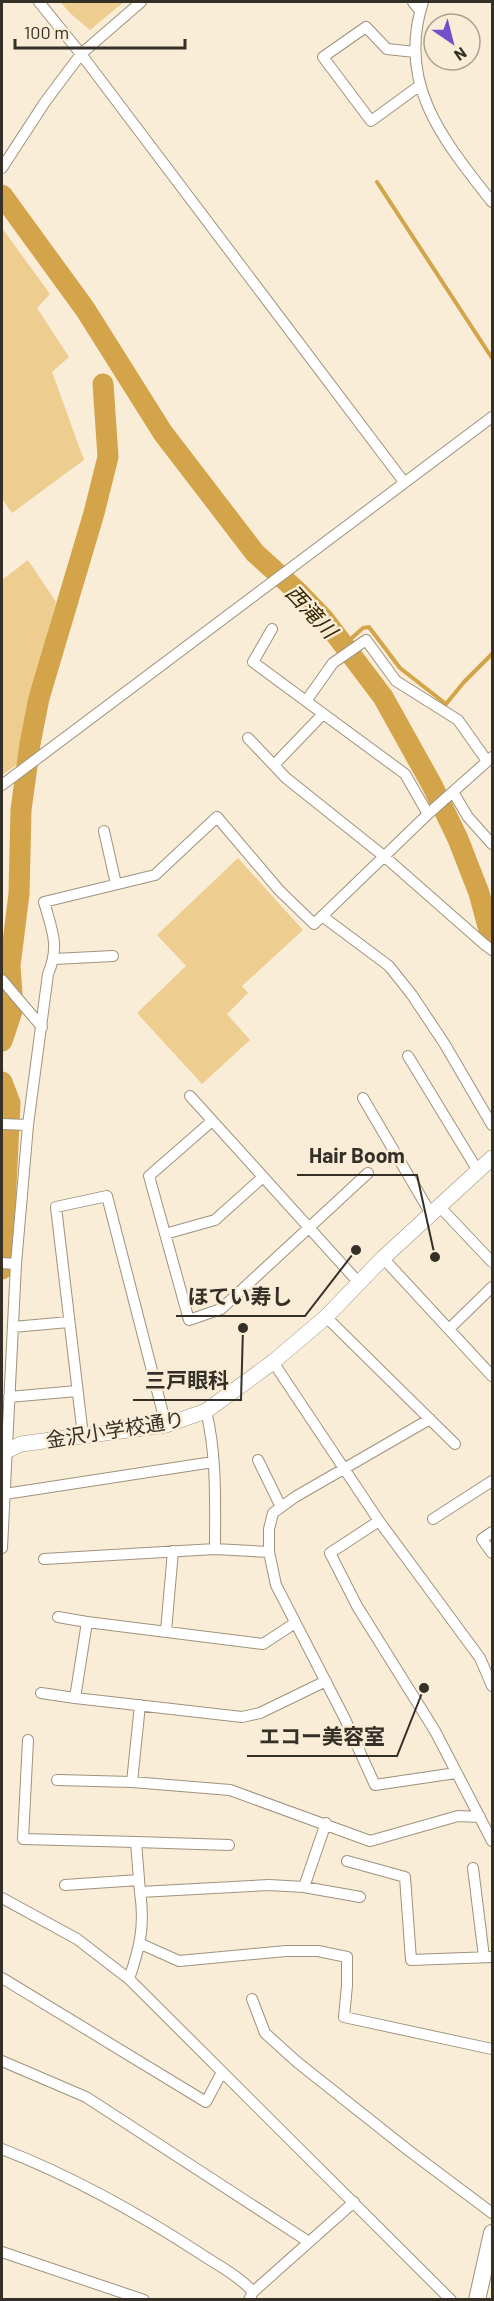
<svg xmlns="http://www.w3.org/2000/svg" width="494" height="2301" font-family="Barlow,'Noto Sans JP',sans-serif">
<rect width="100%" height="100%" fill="#f9edd7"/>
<!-- green -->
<path fill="#eecd90" d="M 60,2 L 124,2 L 90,30 L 71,14 Z
M 2,228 L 50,294 L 37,308 L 69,357 L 52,372 L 84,460 L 12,513 L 2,499 Z
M 28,560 L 56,602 L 29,702 L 18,764 L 2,775 L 2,580 Z
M 238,858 L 303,930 L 242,986 L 248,993 L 227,1014 L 250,1040 L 202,1084 L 137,1013 L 186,966 L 157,935 Z"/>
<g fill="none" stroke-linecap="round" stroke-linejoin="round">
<!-- stream -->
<path stroke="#d3a449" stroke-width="4" d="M 377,182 L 492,358
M 344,645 L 363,628 L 369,627 L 400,668 L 446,704 L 464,682 L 492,654"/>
<!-- river -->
<path stroke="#d3a449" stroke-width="21" d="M 2,195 L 85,309 L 163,433 L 255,553 L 298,592 L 324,619 L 383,697 L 432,785 L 458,839 L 479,893 L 492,941
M 2,1041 L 13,1008 L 10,966 L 19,894 L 21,810 L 30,744 L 39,698 L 94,513 L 108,457 L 103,384
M 2,1082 L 10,1103 L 2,1269"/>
<!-- street casing -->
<g stroke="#9e937e" stroke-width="12">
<path id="street" d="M 39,2 L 81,54 L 404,482
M 413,2 L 420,11
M 423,2 C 396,84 444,141 492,202
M 415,52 L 387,49 L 366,27 L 323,57 L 371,121 L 419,86
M 2,168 L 45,102 L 81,54 L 141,2
M 272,629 L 253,662 L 405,774 L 428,814
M 306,701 L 333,663 L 366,640 L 396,681 L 458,720 L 487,761
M 248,738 L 286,778 L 385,857 L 484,944 L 492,950
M 274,765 L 323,714
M 2,785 L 492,417
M 453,792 L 468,817 L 492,844
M 104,831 L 116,884
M 322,916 L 389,966 L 412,995 L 444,1043 L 492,1125
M 54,959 L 113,956
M 2,980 L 42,1027
M 408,1056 L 478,1171
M 190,1096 L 359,1283
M 363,1098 L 431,1214
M 212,1121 L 149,1176 L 189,1320 L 221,1309 L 368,1173
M 2,1124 L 28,1125
M 439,1206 L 492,1262
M 165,1234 L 215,1220 L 263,1177
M 383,1258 L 492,1376
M 2,1263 L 16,1264
M 326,1317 L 455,1444
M 13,1327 L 69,1322
M 449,1329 L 492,1287
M 273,1362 L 379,1521 L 480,1658 L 492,1686
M 9,1397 L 77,1391
M 206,1411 C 217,1455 215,1503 215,1549
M 430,1419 L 295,1497 L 273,1513 L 269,1529 L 269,1552 L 276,1585 L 344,1717 L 375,1785 L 456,1773
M 83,1436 L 56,1207 L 107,1196 L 166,1425
M 258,1460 L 281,1507
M 5,1494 L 213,1462
M 433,1519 L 492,1481
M 379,1521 L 330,1553 L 357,1606 L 435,1731 L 492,1841
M 492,1532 L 482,1539 L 492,1553
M 2,1548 L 16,1264 L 28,1125 L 48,974 C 60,946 52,930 44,902 L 155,875 L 217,817 L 279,890 L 314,924 L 428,814 L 492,757
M 44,1559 L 215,1549 L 269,1552
M 58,1617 L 87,1622
M 295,1623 L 263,1644 L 87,1622 L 75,1698 L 242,1717 L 260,1713 L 326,1681
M 166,1631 L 173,1551
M 41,1693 L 75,1698
M 28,1740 L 23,1839 L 136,1842 L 140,1892
M 57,1780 L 132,1782 L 230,1790 L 370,1841 L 458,1816 L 480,1817
M 132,1782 L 140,1705
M 136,1842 L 229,1845
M 347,1861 L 405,1877 L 411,1960 L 492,1957
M 473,1868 L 484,1957
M 65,1885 L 139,1880
M 304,1887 L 360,1897
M 2,1898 L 77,1939 L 129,1979 L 451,2300
M 141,1944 L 179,1961 L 286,1951 L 318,1951 L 347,1957 L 347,1985 L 344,2017 L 492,2049
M 2,1978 L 206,2102 L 222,2072
M 129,1979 C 140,1947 145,1925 140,1892 L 269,1885 L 304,1887 L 326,1823
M 252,1999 L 265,2033 L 297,2062 L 408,2150 L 492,2213
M 2,2061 L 86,2097 L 309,2242
M 2,2149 C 72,2176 138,2213 201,2254 C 219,2266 239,2276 253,2292
M 2,2252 L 144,2300
M 249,2300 L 253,2292 L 354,2202"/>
</g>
<!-- secondary casing -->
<g stroke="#9e937e" stroke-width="16">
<path id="secondary" d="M 2,1453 L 21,1444 L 166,1425 L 206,1411 L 273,1362 L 326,1317 L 383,1258 L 492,1158"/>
</g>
<!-- primary casing -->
<g stroke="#9e937e" stroke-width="18">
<path id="primary" d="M 477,2300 L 492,2233"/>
</g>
<!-- street -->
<use href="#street" stroke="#fff" stroke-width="10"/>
<!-- secondary -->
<use href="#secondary" stroke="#fff" stroke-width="15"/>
<!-- primary -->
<use href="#primary" stroke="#fff" stroke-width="16"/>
</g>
<g text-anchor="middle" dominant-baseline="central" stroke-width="5" stroke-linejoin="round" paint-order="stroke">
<!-- street labels -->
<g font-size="20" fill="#342f27" stroke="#f9edd7">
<text transform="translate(115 1429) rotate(-9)">金沢小学校通り</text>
</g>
<!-- water labels -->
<g font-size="21" font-style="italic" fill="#392600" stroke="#f9edd7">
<text transform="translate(312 611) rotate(47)">西滝川</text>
</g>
</g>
<!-- callouts -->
<path fill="none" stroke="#342f27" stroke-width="2" d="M435 1257L417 1175H297M356 1250L305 1316H176M243 1328L241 1400H133M424 1688L397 1756H247"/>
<g fill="#342f27" stroke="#f9edd7" stroke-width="2">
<circle cx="435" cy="1257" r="6"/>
<circle cx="356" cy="1250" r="6"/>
<circle cx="243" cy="1328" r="6"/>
<circle cx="424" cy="1688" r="6"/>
</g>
<g font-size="21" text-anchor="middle" font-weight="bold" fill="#342f27" stroke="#f9edd7" stroke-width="5" stroke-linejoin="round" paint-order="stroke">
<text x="357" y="1163">Hair Boom</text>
<text x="240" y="1304">ほてい寿し</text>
<text x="187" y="1388">三戸眼科</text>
<text x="322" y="1744">エコー美容室</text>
</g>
<!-- border -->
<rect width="494" height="2301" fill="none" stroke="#342f27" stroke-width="6"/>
<!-- north arrow -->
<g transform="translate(452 42) rotate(145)"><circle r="28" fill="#f9edd7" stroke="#aaa191" stroke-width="1.5"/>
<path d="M0-4.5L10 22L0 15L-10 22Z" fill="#7150c9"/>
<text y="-9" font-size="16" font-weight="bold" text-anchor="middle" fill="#342f27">N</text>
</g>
<!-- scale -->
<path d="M15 39v9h170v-9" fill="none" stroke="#342f27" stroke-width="3"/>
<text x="24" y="39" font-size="18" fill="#342f27" stroke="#f9edd7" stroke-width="4.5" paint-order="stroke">100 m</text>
</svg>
